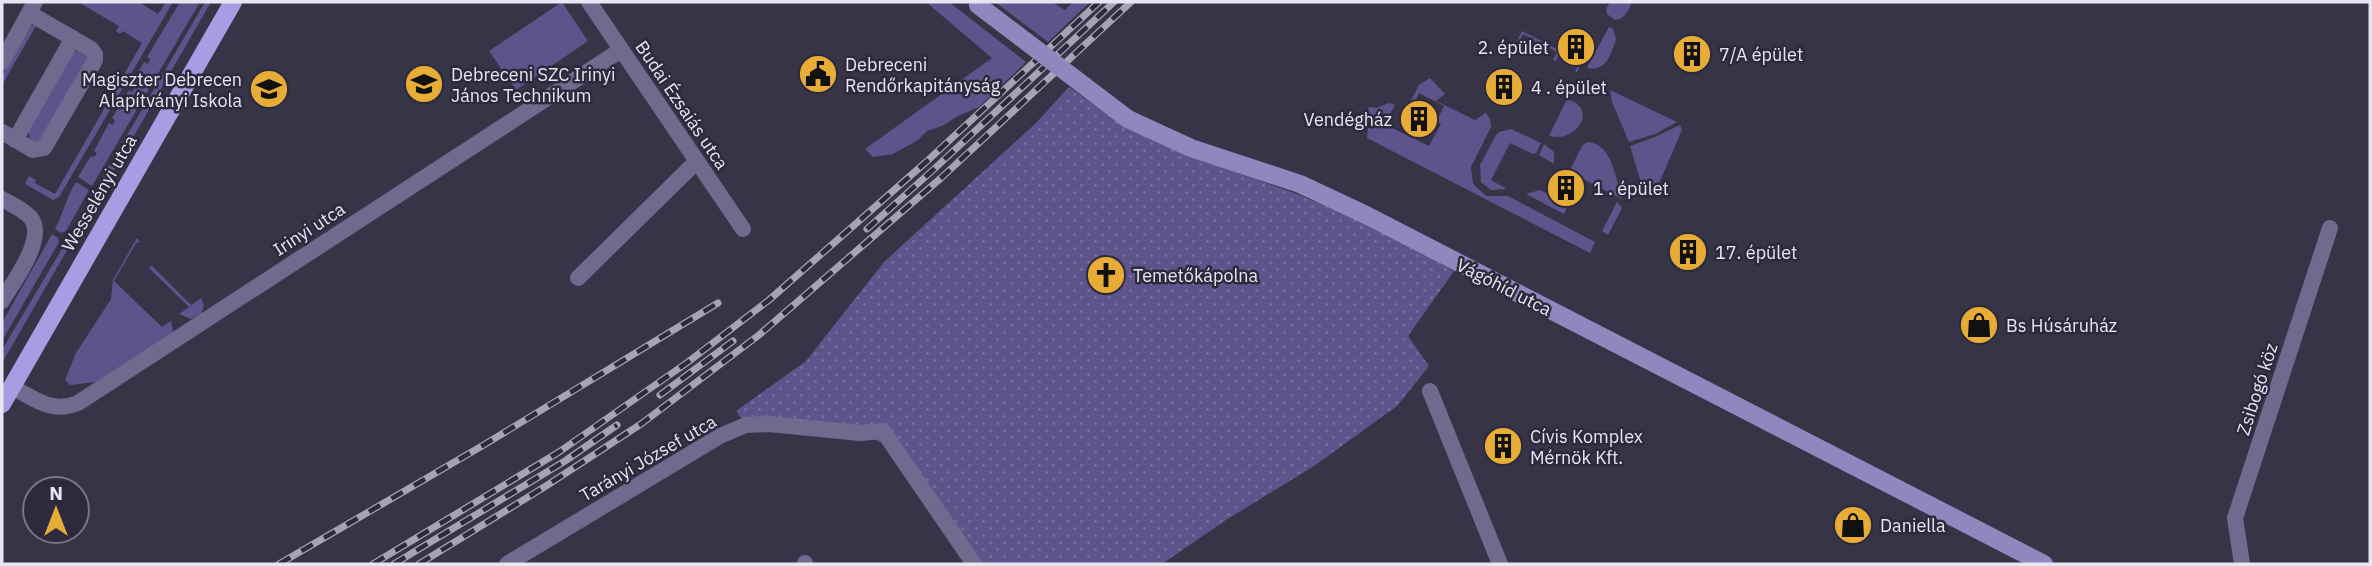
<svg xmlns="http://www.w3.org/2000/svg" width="2372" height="566" font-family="'IBM Plex Sans',sans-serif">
<defs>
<pattern id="park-dots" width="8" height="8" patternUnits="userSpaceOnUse" patternTransform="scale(1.75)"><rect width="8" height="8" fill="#5e548b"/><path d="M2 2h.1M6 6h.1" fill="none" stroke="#756d9c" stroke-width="1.8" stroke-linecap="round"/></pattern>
</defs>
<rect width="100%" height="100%" fill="#373448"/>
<!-- green -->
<path fill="#5e548b" d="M 78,2 L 139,2 L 158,14 L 166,2 L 173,2 L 59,197 L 53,200 L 25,184 L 29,176 L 36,180 L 35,183 L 55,194 L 142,43 L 123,31 L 120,34 L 116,31 L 119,26 Z
M 180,2 L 200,2 L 92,186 L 78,177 L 91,156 L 94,157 L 97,153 L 94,151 L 109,123 L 113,125 L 115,120 L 112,118 L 129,90 L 132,92 L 135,87 L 131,85 L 144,62 L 148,64 L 150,59 L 147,57 Z
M 205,2 L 211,2 L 105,186 L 99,183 Z
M 562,2 L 588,41 L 516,90 L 489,51 Z
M 926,2 L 949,2 L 1026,62 L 979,107 L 958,116 L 942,126 L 927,131 L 918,140 L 893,154 L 873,157 L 865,149 L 992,58 Z
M 995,2 L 1052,2 L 1065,10 L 1073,2 L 1090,2 L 1048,42 Z
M 1610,2 L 1632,2 C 1628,11 1625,19 1615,20 L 1607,14 L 1606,9 Z
M 37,24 L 2,85 L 2,75 L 26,31 L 31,26 Z
M 1609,27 L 1613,29 L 1616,39 C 1611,55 1606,72 1587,68 Z
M 1522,31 L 1582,62 L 1577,72 L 1575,71 L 1579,63 L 1560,53 L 1556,61 L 1553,60 L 1557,52 L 1538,42 L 1534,50 L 1531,49 L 1535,41 L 1523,34 L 1519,42 L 1517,41 Z
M 80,49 L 88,57 L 39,143 L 30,140 L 28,130 L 72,52 Z
M 1430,78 L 1445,94 L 1436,101 L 1475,120 L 1486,113 L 1490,119 L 1491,127 L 1471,167 L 1473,184 L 1486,196 L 1508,196 L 1595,242 L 1590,253 L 1367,138 L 1368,127 L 1361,122 L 1369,107 L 1377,108 L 1389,103 L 1395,105 L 1384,124 L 1429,146 L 1441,124 L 1437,121 L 1444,106 L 1419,93 L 1412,108 L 1408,106 L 1419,85 Z
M 1610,90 L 1677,122 L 1655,134 L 1629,142 L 1612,102 Z
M 1567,99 C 1599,108 1577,143 1549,136 Z
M 1680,125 L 1682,130 L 1657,188 L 1645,196 L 1630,146 L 1655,137 Z
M 1511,129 L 1541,143 L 1536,153 L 1533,154 L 1510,143 L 1491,180 L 1507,189 L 1491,190 L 1481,182 L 1480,165 L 1496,135 L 1499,132 Z
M 1587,142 C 1612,142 1616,180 1622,199 L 1569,172 L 1582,146 Z
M 1544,144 L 1554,152 L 1554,164 L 1539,155 Z
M 76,182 L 89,190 L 66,231 L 61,233 L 55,229 C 63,214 66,198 76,182 Z
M 1540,190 L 1568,205 L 1564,214 L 1526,194 Z
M 92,198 L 96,200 L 2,363 L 2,350 Z
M 1617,202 L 1622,208 L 1608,235 L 1602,231 Z
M 52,234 L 58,238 L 59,242 L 2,341 L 2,323 Z
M 137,238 L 140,242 L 136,243 L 114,281 L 162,327 L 171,321 L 173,332 L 96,382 L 70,385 L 65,380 L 76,353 L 111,299 L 113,280 Z
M 152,266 L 191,305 L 201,298 L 204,305 L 201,314 L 191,319 L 179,314 L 189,307 L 149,268 Z"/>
<!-- park -->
<path fill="url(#park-dots)" d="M 1069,87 L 1123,125 L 1205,161 L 1297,194 L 1377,228 L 1454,271 L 1408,336 L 1429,366 L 1397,406 L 1314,466 L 1226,520 L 1162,564 L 973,564 L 893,448 L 860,433 L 746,425 L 736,411 L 806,361 L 884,262 L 1036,123 Z"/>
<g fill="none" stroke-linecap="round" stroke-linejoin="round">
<!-- street -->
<path stroke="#706b8e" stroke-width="16" d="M 589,2 L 743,229
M 2,62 L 35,2
M 2,132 L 33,150 L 44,148 L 95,60 L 95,54 L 91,49 L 29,13
M 15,140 L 73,38
M 2,199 C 11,204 23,209 30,217 C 48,237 13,282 2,301
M 578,278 L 697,161
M 12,387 C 35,399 52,414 78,403 L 621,50
M 1430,391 L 1500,564
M 507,564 L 720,436 L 746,425 L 769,424 L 860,433 L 883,431 L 974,564
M 805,564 L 805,563
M 2242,564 L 2235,518 L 2330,228"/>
<!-- secondary -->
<path stroke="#8f87be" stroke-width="18" d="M 1128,119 L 1191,148 L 1300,184 L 1366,215 L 2044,564"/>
<!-- primary -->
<path stroke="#a89ce3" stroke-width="18" d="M 2,404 L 233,2"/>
<!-- rail casing -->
<g stroke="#a6a4b4" stroke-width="7">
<path id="rail" d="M 867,229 L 933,170 L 1114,2
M 660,395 L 733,341
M 279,564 L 482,446 L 718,303
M 373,564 L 559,452 L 688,362 L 769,300 L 926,162 L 1099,2
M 394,564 L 565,461 L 617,425
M 419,564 L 546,486 L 641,424 L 759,335 L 941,178 L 1131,2"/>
</g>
<!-- rail -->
<use href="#rail" stroke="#2d2a3d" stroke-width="4.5" stroke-dasharray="13" stroke-linecap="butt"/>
<!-- secondary-bridge -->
<path stroke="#8f87be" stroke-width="18" d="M 978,5 L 1128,119"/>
</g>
<!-- icons -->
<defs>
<g id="building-disc" transform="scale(2.0125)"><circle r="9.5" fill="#e6ac36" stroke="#2d2a3d"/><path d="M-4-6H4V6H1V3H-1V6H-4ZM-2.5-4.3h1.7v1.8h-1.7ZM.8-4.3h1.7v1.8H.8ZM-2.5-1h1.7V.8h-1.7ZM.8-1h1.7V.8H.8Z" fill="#111"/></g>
<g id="civic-disc" transform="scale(2.0125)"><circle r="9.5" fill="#e6ac36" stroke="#2d2a3d"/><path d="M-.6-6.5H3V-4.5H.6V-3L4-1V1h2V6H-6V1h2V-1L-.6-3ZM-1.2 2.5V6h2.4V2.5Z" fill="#111"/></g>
<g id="school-disc" transform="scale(2.0125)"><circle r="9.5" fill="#e6ac36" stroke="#2d2a3d"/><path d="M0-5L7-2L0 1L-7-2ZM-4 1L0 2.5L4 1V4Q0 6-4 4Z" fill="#111"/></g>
<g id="church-disc" transform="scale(2.0125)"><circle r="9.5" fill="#e6ac36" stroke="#2d2a3d"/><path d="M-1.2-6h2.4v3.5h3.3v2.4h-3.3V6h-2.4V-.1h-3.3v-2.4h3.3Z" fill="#111"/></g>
<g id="shop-disc" transform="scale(2.0125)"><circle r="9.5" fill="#e6ac36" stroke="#2d2a3d"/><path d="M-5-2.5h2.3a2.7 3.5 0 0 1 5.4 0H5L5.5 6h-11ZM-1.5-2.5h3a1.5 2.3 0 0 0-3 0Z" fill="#111"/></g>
</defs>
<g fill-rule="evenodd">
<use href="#building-disc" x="1576" y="47"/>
<use href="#building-disc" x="1692" y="54"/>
<use href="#civic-disc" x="818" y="74"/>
<use href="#school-disc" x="424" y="84"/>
<use href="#building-disc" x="1504" y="87"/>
<use href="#school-disc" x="269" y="89"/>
<use href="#building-disc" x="1419" y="119"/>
<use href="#building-disc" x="1566" y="188"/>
<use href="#building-disc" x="1688" y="252"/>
<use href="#church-disc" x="1106" y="275"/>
<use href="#shop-disc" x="1979" y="325"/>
<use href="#building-disc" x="1503" y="446"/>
<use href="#shop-disc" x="1853" y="525"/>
</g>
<g text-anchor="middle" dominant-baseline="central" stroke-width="5" stroke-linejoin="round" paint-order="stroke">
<!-- poi labels -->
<g font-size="18" fill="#e7e6f3" stroke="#2d2a3d" text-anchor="start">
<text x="1549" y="47" text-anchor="end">2. épület</text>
<text x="1719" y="54">7/A épület</text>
<text x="845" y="64">Debreceni<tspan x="845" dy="21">Rendőrkapitányság</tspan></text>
<text x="451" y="74">Debreceni SZC Irinyi<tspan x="451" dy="21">János Technikum</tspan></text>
<text x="242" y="79" text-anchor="end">Magiszter Debrecen<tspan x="242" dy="21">Alapítványi Iskola</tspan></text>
<text x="1531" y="87">4 . épület</text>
<text x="1392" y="119" text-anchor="end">Vendégház</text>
<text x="1593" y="188">1 . épület</text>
<text x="1715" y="252">17. épület</text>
<text x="1133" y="275">Temetőkápolna</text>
<text x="2006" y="325">Bs Húsáruház</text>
<text x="1530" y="436">Cívis Komplex<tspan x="1530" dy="21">Mérnök Kft.</tspan></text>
<text x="1880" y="525">Daniella</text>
</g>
<!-- street labels -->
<g font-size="18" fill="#e7e6f3" stroke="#2d2a3d">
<text transform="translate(682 105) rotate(56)">Budai Ézsaiás utca</text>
<text transform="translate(99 193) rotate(-60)">Wesselényi utca</text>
<text transform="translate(309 229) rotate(-33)">Irinyi utca</text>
<text transform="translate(1504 287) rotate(27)">Vágóhíd utca</text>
<text transform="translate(2257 389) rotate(-72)">Zsibogó köz</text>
<text transform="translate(648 458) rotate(-30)">Tarányi József utca</text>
</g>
</g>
<!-- border -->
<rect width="2372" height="566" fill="none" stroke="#e7e6f3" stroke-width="7"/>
<!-- north arrow -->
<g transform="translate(56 510)"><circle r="33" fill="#2d2a3d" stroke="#777586" stroke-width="2"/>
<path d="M0-5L12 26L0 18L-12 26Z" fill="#e6ac36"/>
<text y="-10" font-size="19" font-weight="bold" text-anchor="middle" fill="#e7e6f3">N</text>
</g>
</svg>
